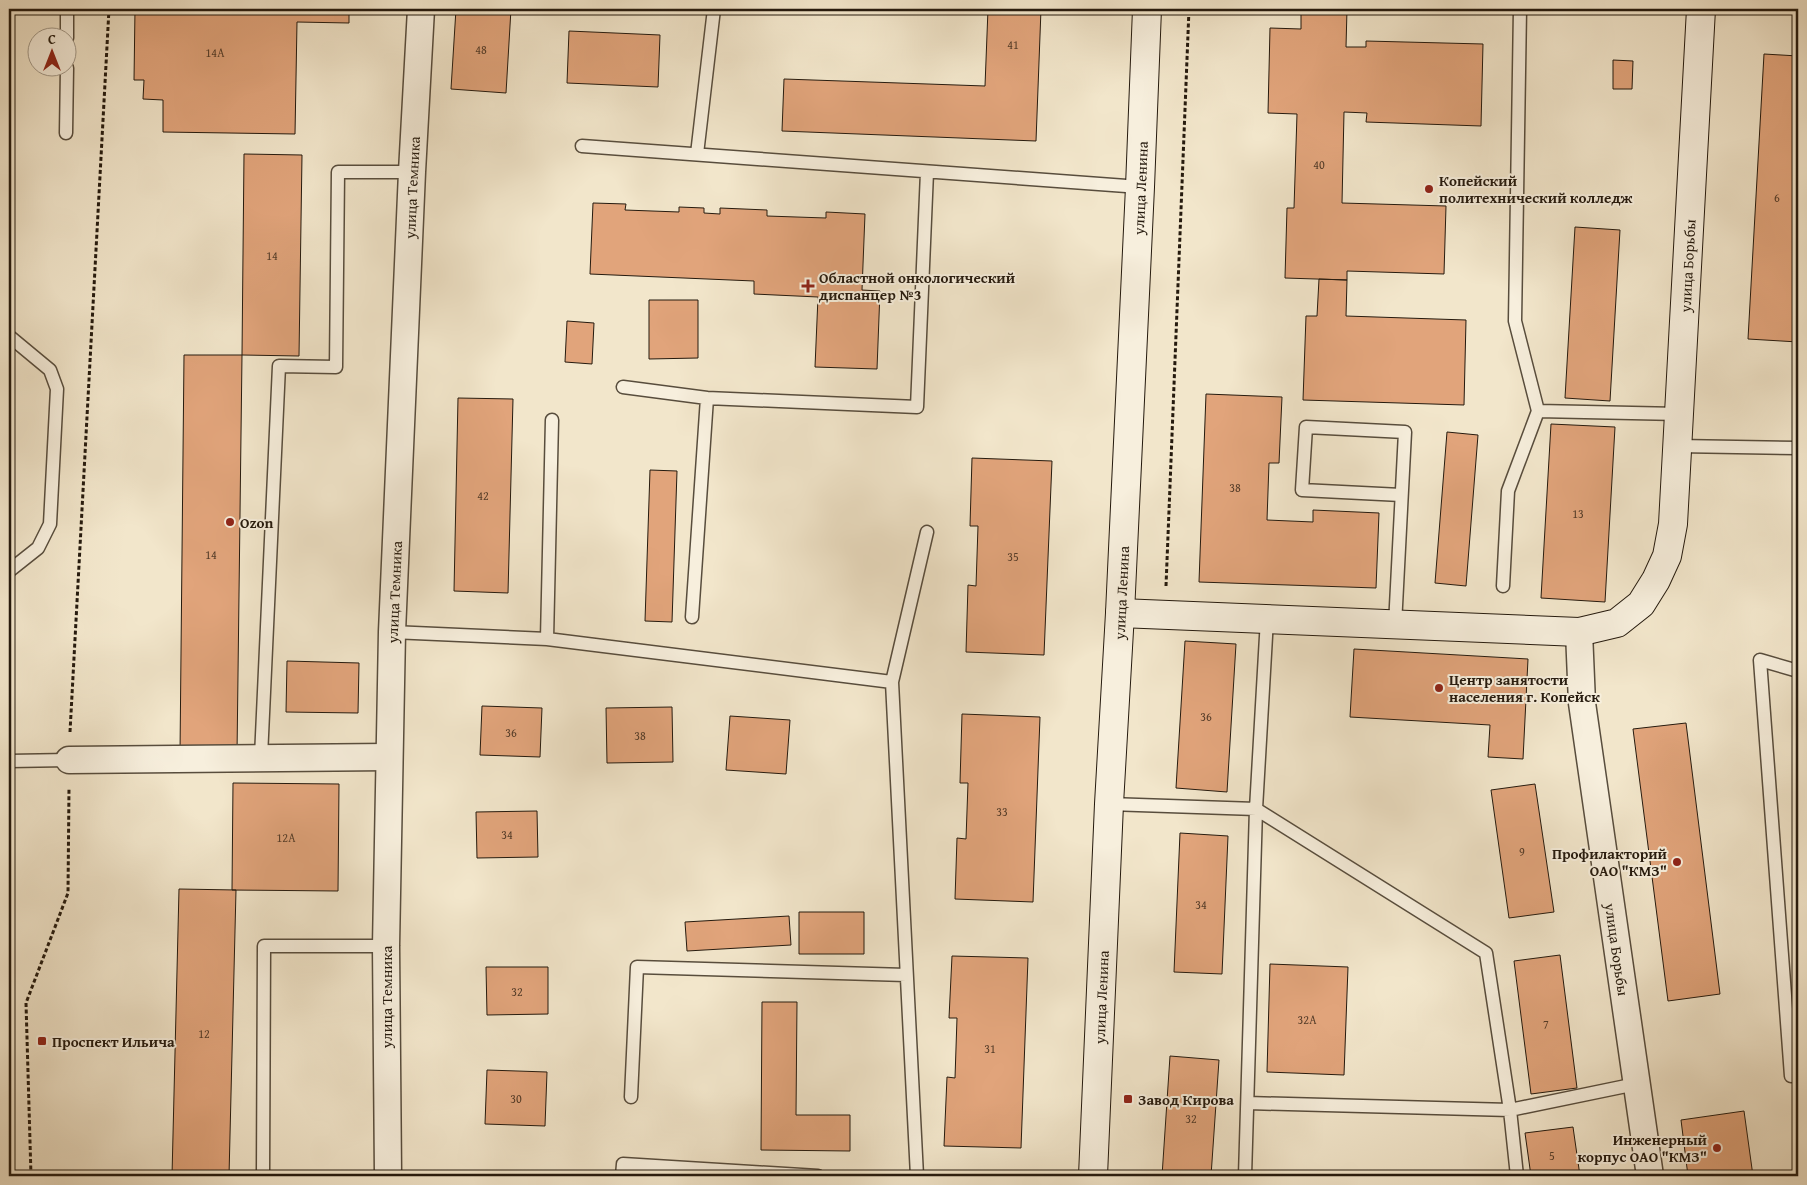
<svg xmlns="http://www.w3.org/2000/svg" width="1807" height="1185" font-family="'Gentium Book Plus',serif">
<rect width="100%" height="100%" fill="#f2e6cb"/>
<filter id="stains"><feTurbulence type="fractalNoise" baseFrequency=".004" numOctaves="4"/><feColorMatrix values="0 0 0 0 .2 0 0 0 0 .09 0 0 0 0 .02 0 0 0 .5 -.17"/></filter>
<radialGradient id="worn" r=".72"><stop offset=".6" stop-color="#630" stop-opacity="0"/><stop offset="1" stop-color="#630" stop-opacity=".3"/></radialGradient>
<!-- building -->
<path fill="#e1a47b" stroke="#251a0e" d="M 135,9 L 349,9 L 349,23 L 297,22 L 295,134 L 163,132 L 163,100 L 143,99 L 144,80 L 134,80 Z
M 456,9 L 511,9 L 506,93 L 451,89 Z
M 988,9 L 1041,9 L 1036,141 L 782,131 L 784,79 L 985,86 Z
M 1301,9 L 1347,9 L 1346,47 L 1366,47 L 1366,41 L 1483,44 L 1481,126 L 1366,122 L 1367,113 L 1344,112 L 1342,203 L 1446,206 L 1444,274 L 1347,271 L 1347,280 L 1285,278 L 1287,208 L 1294,208 L 1297,114 L 1268,113 L 1270,28 L 1301,29 Z
M 569,31 L 660,35 L 658,87 L 567,83 Z
M 1764,54 L 1798,56 L 1798,342 L 1748,339 Z
M 1613,60 L 1633,61 L 1632,89 L 1613,89 Z
M 244,154 L 302,155 L 299,356 L 242,355 Z
M 593,203 L 626,204 L 625,210 L 679,212 L 679,207 L 704,208 L 704,213 L 720,214 L 720,208 L 767,210 L 767,216 L 826,218 L 826,212 L 865,214 L 862,290 L 880,291 L 877,369 L 815,367 L 818,297 L 754,294 L 754,281 L 590,274 Z
M 1575,227 L 1620,230 L 1610,401 L 1565,398 Z
M 1319,279 L 1347,280 L 1346,316 L 1466,320 L 1464,405 L 1303,400 L 1306,316 L 1317,316 Z
M 649,300 L 698,300 L 698,358 L 649,359 Z
M 567,321 L 594,323 L 592,364 L 565,362 Z
M 184,355 L 242,355 L 237,754 L 180,753 Z
M 1206,394 L 1282,397 L 1279,463 L 1269,463 L 1267,520 L 1313,522 L 1313,510 L 1379,513 L 1376,588 L 1199,582 Z
M 458,398 L 513,399 L 508,593 L 454,591 Z
M 1551,424 L 1615,427 L 1605,602 L 1541,598 Z
M 1447,432 L 1478,435 L 1466,586 L 1435,583 Z
M 972,458 L 1052,461 L 1044,655 L 966,652 L 968,585 L 976,586 L 978,526 L 970,526 Z
M 650,470 L 677,471 L 672,622 L 645,621 Z
M 1185,641 L 1236,644 L 1227,792 L 1176,788 Z
M 1354,649 L 1528,659 L 1523,759 L 1488,757 L 1490,725 L 1350,717 Z
M 287,661 L 359,663 L 358,713 L 286,712 Z
M 482,706 L 542,708 L 540,757 L 480,755 Z
M 672,707 L 673,762 L 607,763 L 606,708 Z
M 962,714 L 1040,717 L 1033,902 L 955,899 L 957,838 L 966,839 L 968,783 L 960,783 Z
M 730,716 L 790,720 L 786,774 L 726,770 Z
M 1686,723 L 1720,994 L 1668,1001 L 1633,729 Z
M 233,783 L 339,784 L 338,891 L 232,890 Z
M 1535,784 L 1554,912 L 1509,918 L 1491,790 Z
M 537,811 L 538,857 L 477,858 L 476,812 Z
M 1180,833 L 1228,836 L 1222,974 L 1174,972 Z
M 179,889 L 236,890 L 229,1176 L 172,1176 Z
M 799,912 L 864,912 L 864,954 L 799,954 Z
M 789,916 L 791,945 L 687,951 L 685,922 Z
M 1560,955 L 1577,1088 L 1531,1094 L 1514,961 Z
M 952,956 L 1028,958 L 1021,1148 L 944,1146 L 947,1077 L 955,1078 L 957,1018 L 949,1018 Z
M 1270,964 L 1348,967 L 1344,1075 L 1267,1072 Z
M 486,967 L 548,967 L 548,1014 L 487,1015 Z
M 762,1002 L 797,1002 L 796,1115 L 850,1115 L 850,1151 L 761,1150 Z
M 1170,1056 L 1219,1060 L 1211,1176 L 1162,1176 Z
M 487,1070 L 547,1072 L 545,1126 L 485,1124 Z
M 1744,1111 L 1753,1176 L 1688,1176 L 1681,1120 Z
M 1573,1127 L 1580,1176 L 1531,1176 L 1525,1133 Z"/>
<g fill="none" stroke-linecap="round" stroke-linejoin="round">
<!-- lane casing -->
<g stroke="#584d3d" stroke-width="15">
<path id="lane" d="M 67,38 L 67,9
M 66,133 L 67,68
M 582,146 L 1140,187
M 697,154 L 714,9
M 9,336 L 50,370 L 57,389 L 50,524 L 38,548 L 9,571
M 623,387 L 707,398
M 1538,411 L 1679,414
M 1678,446 L 1798,448
M 1503,586 L 1508,491 L 1538,411 L 1515,321 L 1520,9
M 692,617 L 707,398 L 917,407 L 927,172
M 1395,625 L 1405,432 L 1306,427 L 1302,490 L 1401,495
M 392,632 L 547,639 L 552,420
M 547,639 L 892,682 L 917,1176
M 892,682 L 927,532
M 261,757 L 279,366 L 336,367 L 338,172 L 412,172
M 9,761 L 69,760
M 1109,804 L 1256,809 L 1486,953 L 1510,1110 L 1517,1176
M 1791,1076 L 1760,660 L 1798,671
M 631,1097 L 637,967 L 906,975
M 1248,1103 L 1510,1110 L 1636,1084
M 263,1176 L 264,946 L 386,946
M 622,1176 L 623,1164 L 818,1176
M 1245,1176 L 1256,809 L 1267,619"/>
</g>
<!-- street casing -->
<g stroke="#584d3d" stroke-width="29">
<g id="street">
<path id="s1" d="M 1579,632 L 1582,703 L 1650,1176"/>
<path d="M 69,760 L 389,757"/>
<path id="s2" d="M 388,1176 L 386,946 L 392,632 L 412,172 L 421,9"/>
</g>
</g>
<!-- secondary casing -->
<g stroke="#251a0e" stroke-width="30">
<g id="secondary">
<path id="s3" d="M 1120,613 L 1579,632 L 1617,623 L 1641,604 L 1656,580 L 1667,556 L 1673,524 L 1701,9"/>
<path id="s4" d="M 1093,1176 L 1109,804 L 1120,613 L 1140,187 L 1147,9"/>
</g>
</g>
<!-- path -->
<path stroke="#251a0e" stroke-width="3" stroke-dasharray="4 2.5" stroke-linecap="butt" d="M 1166,586 L 1189,9
M 70,732 L 109,9
M 31,1176 L 26,1003 L 68,893 L 69,788"/>
<!-- lane -->
<use href="#lane" stroke="#f7efdd" stroke-width="12"/>
<!-- street -->
<use href="#street" stroke="#f7efdd" stroke-width="26"/>
<!-- secondary -->
<use href="#secondary" stroke="#f7efdd" stroke-width="28"/>
</g>
<!-- markers -->
<g fill="#8f2418" stroke="#f7efdd" stroke-width="2">
<circle cx="1429" cy="189" r="5"/>
<path d="M805.5 278.5h5v5h5v5h-5v5h-5v-5h-5v-5h5z"/>
<circle cx="230" cy="522" r="5"/>
<circle cx="1439" cy="688" r="5"/>
<circle cx="1677" cy="862" r="5"/>
<rect x="37" y="1036" width="10" height="10" rx="2.5"/>
<rect x="1123" y="1094" width="10" height="10" rx="2.5"/>
<circle cx="1717" cy="1148" r="5"/>
</g>
<g text-anchor="middle" dominant-baseline="central" stroke-width="4" stroke-linejoin="round" paint-order="stroke">
<!-- number labels -->
<g font-size="12" fill="#543c29">
<text x="1013" y="44">41</text>
<text x="481" y="49">48</text>
<text x="215" y="52">14А</text>
<text x="1319" y="164">40</text>
<text x="1777" y="197">6</text>
<text x="272" y="255">14</text>
<text x="1235" y="487">38</text>
<text x="483" y="495">42</text>
<text x="1578" y="513">13</text>
<text x="211" y="554">14</text>
<text x="1013" y="556">35</text>
<text x="1206" y="716">36</text>
<text x="511" y="732">36</text>
<text x="640" y="735">38</text>
<text x="1002" y="811">33</text>
<text x="507" y="834">34</text>
<text x="286" y="837">12А</text>
<text x="1522" y="851">9</text>
<text x="1201" y="904">34</text>
<text x="517" y="991">32</text>
<text x="1307" y="1019">32А</text>
<text x="1546" y="1024">7</text>
<text x="204" y="1033">12</text>
<text x="990" y="1048">31</text>
<text x="516" y="1098">30</text>
<text x="1191" y="1118">32</text>
<text x="1552" y="1155">5</text>
</g>
<!-- poi labels -->
<g font-size="15" font-weight="bold" fill="#251a0e" stroke="#f7efdd" text-anchor="start">
<text x="1439" y="180">Копейский<tspan x="1439" dy="17">политехнический колледж</tspan></text>
<text x="819" y="277">Областной онкологический<tspan x="819" dy="17">диспанцер №3</tspan></text>
<text x="240" y="522">Ozon</text>
<text x="1449" y="679">Центр занятости<tspan x="1449" dy="17">населения г. Копейск</tspan></text>
<text x="1667" y="853" text-anchor="end">Профилакторий<tspan x="1667" dy="17">ОАО "КМЗ"</tspan></text>
<text x="52" y="1041">Проспект Ильича</text>
<text x="1138" y="1099">Завод Кирова</text>
<text x="1707" y="1139" text-anchor="end">Инженерный<tspan x="1707" dy="17">корпус ОАО "КМЗ"</tspan></text>
</g>
<!-- street labels -->
<g font-size="15" fill="#251a0e" stroke="#f7efdd">
<text stroke="none"><textPath href="#s2" startOffset="989">улица Темника</textPath></text>
<text stroke="none"><textPath href="#s4" startOffset="989">улица Ленина</textPath></text>
<text stroke="none"><textPath href="#s3" startOffset="875">улица Борьбы</textPath></text>
<text stroke="none"><textPath href="#s2" startOffset="584">улица Темника</textPath></text>
<text stroke="none"><textPath href="#s4" startOffset="584">улица Ленина</textPath></text>
<text stroke="none"><textPath href="#s1" startOffset="320">улица Борьбы</textPath></text>
<text transform="translate(386 997) rotate(-90)">улица Темника</text>
<text stroke="none"><textPath href="#s4" startOffset="179">улица Ленина</textPath></text>
</g>
</g>
<!-- margin -->
<rect width="1807" height="1185" fill="none" stroke="#f2e6cb" stroke-width="30"/>
<rect x="10" y="10" width="1787" height="1165" fill="none" stroke="#251a0e" stroke-width="2.5"/>
<rect x="15" y="15" width="1777" height="1155" fill="none" stroke="#251a0e"/>
<!-- north arrow -->
<g transform="translate(52 52)"><circle r="24" fill="#f7efdd" stroke="#a39a8a"/>
<path d="M0-4L9 19L0 12L-9 19Z" fill="#8f2418"/>
<text y="-8" font-size="14" font-weight="bold" text-anchor="middle" fill="#251a0e">С</text>
</g>
<rect width="100%" height="100%" filter="url(#stains)"/>
<rect width="100%" height="100%" fill="url(#worn)"/>
</svg>
